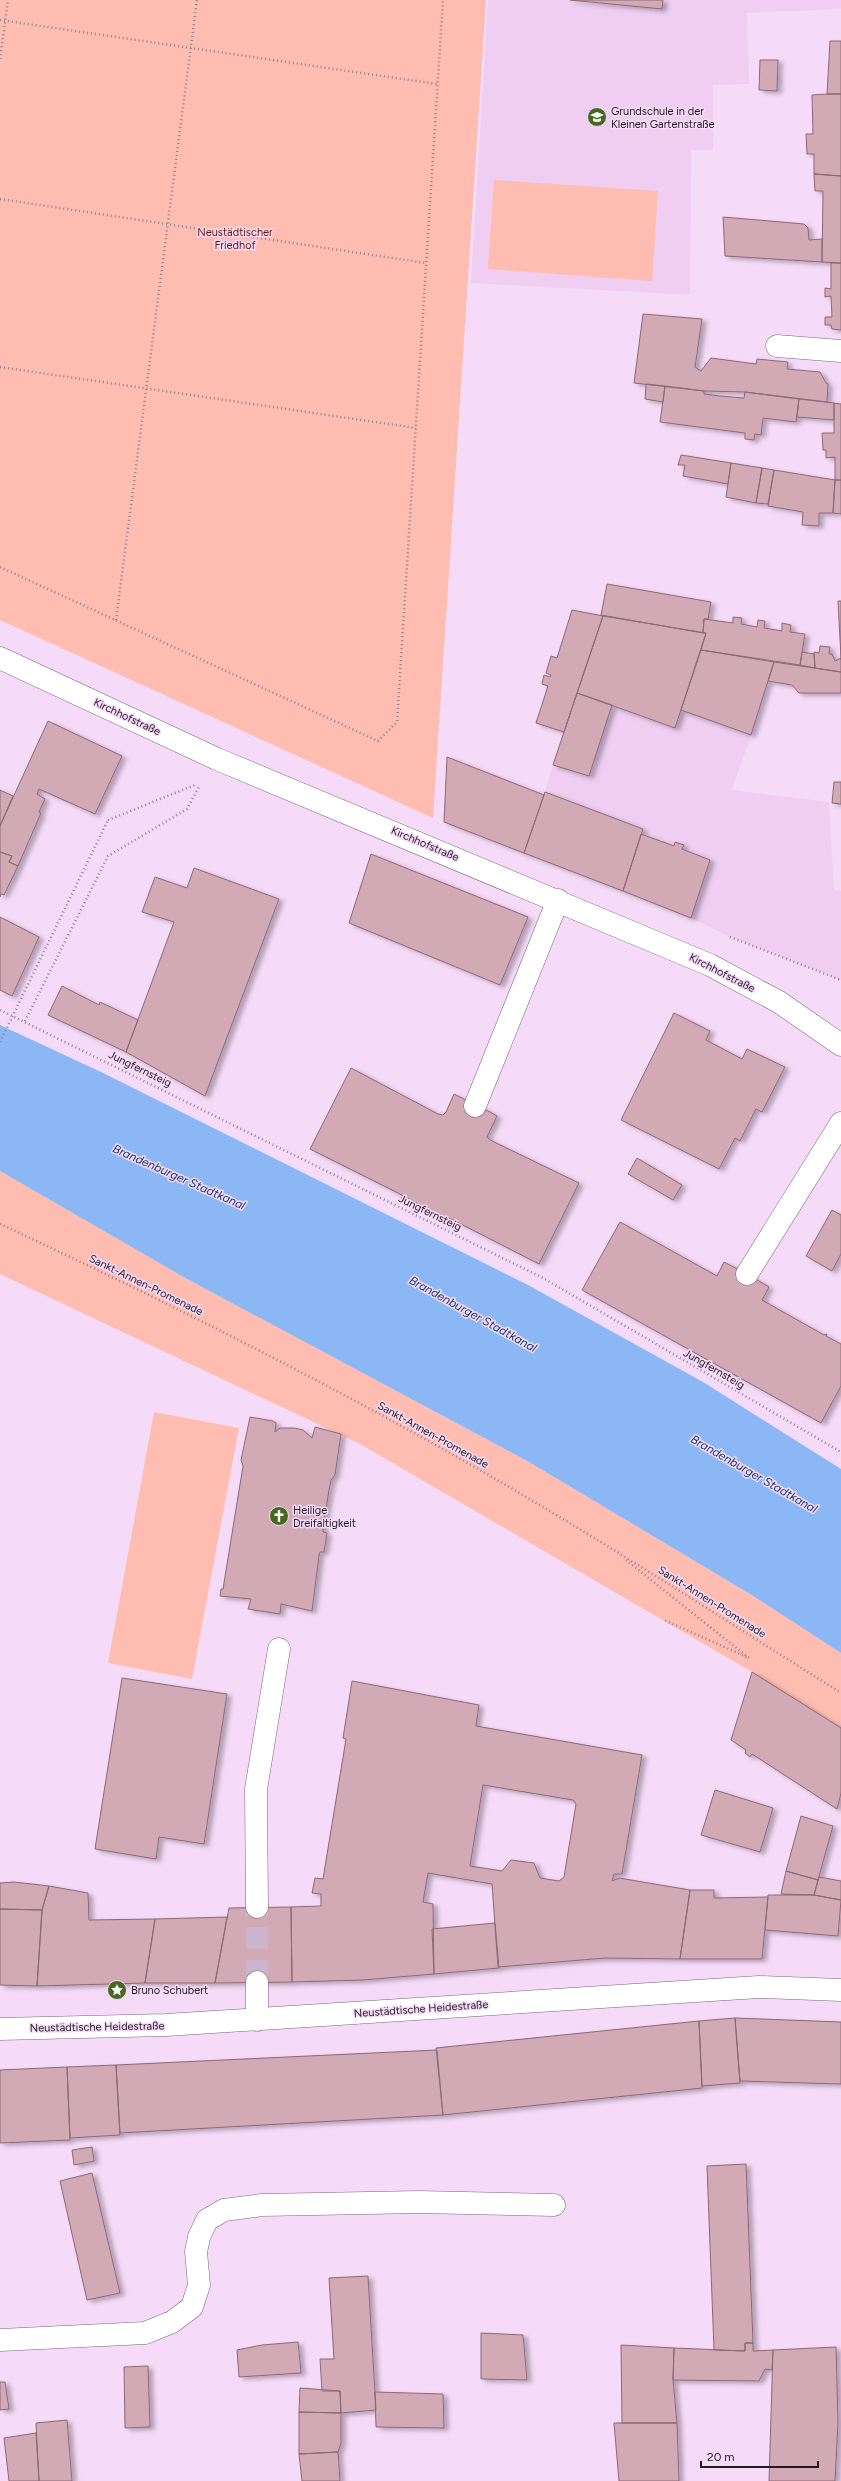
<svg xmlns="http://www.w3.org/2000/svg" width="841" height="2481" font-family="Figtree,sans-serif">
<defs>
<filter id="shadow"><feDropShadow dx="4.5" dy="2.5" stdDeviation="2" flood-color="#0004"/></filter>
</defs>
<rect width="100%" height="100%" fill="#f6dbf8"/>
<!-- built -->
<path fill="#efcef1" d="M 488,0 L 841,0 L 841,9 L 747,13 L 749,84 L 713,85 L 713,150 L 691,150 L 690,295 L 471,283 Z
M 611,707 L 675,728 L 681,710 L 751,735 L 732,790 L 829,802 L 834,890 L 841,891 L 841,980 L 726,935 L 691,918 L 623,891 L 643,829 L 545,792 L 553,765 Z"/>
<!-- green -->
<path fill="#febdb0" d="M 0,0 L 486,0 L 433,818 L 0,620 Z
M 494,180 L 658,191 L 652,281 L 488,269 Z
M 0,1171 L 187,1279 L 529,1462 L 750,1594 L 841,1653 L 841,1728 L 752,1672 L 360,1444 L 0,1274 Z
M 154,1412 L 239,1428 L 192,1679 L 108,1663 Z"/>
<!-- water -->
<path fill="#8bb7f5" d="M 0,1025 L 101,1072 L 528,1285 L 703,1382 L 841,1469 L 841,1653 L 750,1594 L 529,1462 L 187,1279 L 0,1171 Z"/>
<!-- building -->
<path fill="#d1aab6" stroke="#8c6874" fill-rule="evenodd" filter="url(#shadow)" d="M 570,0 L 663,0 L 662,9 Z
M 830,41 L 841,41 L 841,94 L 827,94 Z
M 760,60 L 778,60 L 777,91 L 759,90 Z
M 827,94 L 841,94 L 841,176 L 814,174 L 814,154 L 807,154 L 806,134 L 813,134 L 812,95 Z
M 814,174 L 841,176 L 841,263 L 822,262 L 823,191 L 815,191 Z
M 723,217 L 804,224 L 808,228 L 809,240 L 822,239 L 822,262 L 725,256 Z
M 831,263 L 841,263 L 841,330 L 832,329 L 831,325 L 825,325 L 825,317 L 832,317 L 831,296 L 825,297 L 825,288 L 831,289 Z
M 643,314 L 702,319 L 695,367 L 701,371 L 711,358 L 756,364 L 757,359 L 788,362 L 787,369 L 820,372 L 826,383 L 828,384 L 827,402 L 745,392 L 704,391 L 634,383 Z
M 646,384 L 665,386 L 663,402 L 645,399 Z
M 665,386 L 704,391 L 704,394 L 720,396 L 744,398 L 745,392 L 799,399 L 796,422 L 763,418 L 761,435 L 755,434 L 754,440 L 745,439 L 745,433 L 660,422 Z
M 799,399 L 834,403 L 834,420 L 797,417 Z
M 834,403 L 841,404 L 841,480 L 835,480 L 835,457 L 826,458 L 826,450 L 823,450 L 822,433 L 834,433 Z
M 681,455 L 731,463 L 728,484 L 683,476 L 685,465 L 678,465 Z
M 731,463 L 762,468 L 756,503 L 726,497 Z
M 762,468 L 774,470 L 768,504 L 756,503 Z
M 774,470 L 835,480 L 833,513 L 819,513 L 819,526 L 802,525 L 803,512 L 768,506 Z
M 835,480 L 841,480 L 841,514 L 833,513 Z
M 607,584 L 711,602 L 708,619 L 704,619 L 703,633 L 601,615 Z
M 838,601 L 841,601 L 841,660 L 841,658 Z
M 572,610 L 603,616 L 564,732 L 536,723 L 548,686 L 542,684 L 544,675 L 550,677 L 551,675 L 546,673 L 551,656 L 557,658 Z
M 603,616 L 706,633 L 675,728 L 577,693 Z
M 733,617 L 742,618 L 741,624 L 757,627 L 758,620 L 765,621 L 764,628 L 782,631 L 782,623 L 791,625 L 790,632 L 805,634 L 800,665 L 701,650 L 706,633 L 703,633 L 704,619 L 733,623 Z
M 820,646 L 830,647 L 829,654 L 832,654 L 835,661 L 841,658 L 841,672 L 815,668 L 814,652 L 819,653 Z
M 701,650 L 774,662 L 751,735 L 681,710 Z
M 802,652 L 814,654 L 815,668 L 800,665 Z
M 774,662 L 841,672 L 841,693 L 799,693 L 792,685 L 768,681 Z
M 577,693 L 612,705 L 589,776 L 553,765 Z
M 48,721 L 122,756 L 95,814 L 39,789 L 37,794 L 45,799 L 39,812 L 41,813 L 18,866 L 9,862 L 12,856 L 0,852 L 0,826 Z
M 447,757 L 544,795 L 524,853 L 444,822 Z
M 834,782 L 841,782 L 841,804 L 832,803 Z
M 0,790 L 13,796 L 0,826 Z
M 545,792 L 643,829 L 623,891 L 524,853 Z
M 641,834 L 674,846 L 675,842 L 684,845 L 682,849 L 710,860 L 691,918 L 623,891 Z
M 0,852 L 12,856 L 9,862 L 18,866 L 4,895 L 1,894 L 0,897 Z
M 371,854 L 528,917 L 500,985 L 349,923 Z
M 194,868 L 279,899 L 205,1096 L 126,1052 L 174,922 L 142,912 L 155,877 L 187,888 Z
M 0,917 L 39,937 L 12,996 L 0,990 Z
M 62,986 L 99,1005 L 100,1002 L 138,1020 L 126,1052 L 48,1015 Z
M 674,1013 L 710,1031 L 706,1040 L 742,1059 L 747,1049 L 785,1067 L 762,1112 L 756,1109 L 740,1141 L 735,1138 L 719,1169 L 621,1120 Z
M 351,1068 L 438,1114 L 443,1115 L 446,1112 L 454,1094 L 492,1113 L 497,1116 L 487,1137 L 490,1140 L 579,1183 L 539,1264 L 451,1219 L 446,1218 L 444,1220 L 439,1218 L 441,1216 L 407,1198 L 405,1201 L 401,1199 L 403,1196 L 398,1193 L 310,1149 Z
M 637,1158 L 682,1185 L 673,1200 L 628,1174 Z
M 832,1210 L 841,1215 L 841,1254 L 832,1271 L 806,1256 Z
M 620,1222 L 717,1276 L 724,1262 L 747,1274 L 769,1287 L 762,1300 L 824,1335 L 827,1334 L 826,1336 L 841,1344 L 841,1386 L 821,1423 L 582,1290 Z
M 250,1417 L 273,1421 L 276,1423 L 275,1432 L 280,1428 L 294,1428 L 303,1430 L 312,1438 L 315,1427 L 341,1434 L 335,1475 L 331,1480 L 329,1490 L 323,1528 L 323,1532 L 327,1533 L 324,1552 L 320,1552 L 319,1556 L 312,1611 L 281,1604 L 280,1614 L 248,1609 L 251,1599 L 220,1596 L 221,1589 L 223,1589 L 243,1466 L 241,1460 Z
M 752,1672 L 841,1728 L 841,1793 L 837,1809 L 752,1754 L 750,1757 L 745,1753 L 746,1750 L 731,1740 Z
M 122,1678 L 227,1694 L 204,1844 L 159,1837 L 156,1859 L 95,1849 Z
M 352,1681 L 479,1705 L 476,1726 L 642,1755 L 622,1874 L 614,1874 L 612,1881 L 619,1878 L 690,1890 L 680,1959 L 605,1958 L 498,1967 L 492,1884 L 428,1873 L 423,1902 L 433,1904 L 434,1974 L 363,1980 L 292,1982 L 291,1907 L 321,1906 L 321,1894 L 312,1893 L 315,1878 L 323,1879 L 346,1739 L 343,1738 ZM 483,1785 L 573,1800 L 576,1804 L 564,1877 L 559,1881 L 540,1878 L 534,1863 L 511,1860 L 502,1871 L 470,1866 Z
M 715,1790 L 773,1808 L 760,1852 L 701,1835 Z
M 801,1816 L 833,1826 L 818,1880 L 786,1871 Z
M 786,1871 L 818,1880 L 814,1895 L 781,1894 Z
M 819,1877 L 841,1881 L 841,1900 L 814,1895 Z
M 14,1882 L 49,1886 L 42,1910 L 0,1909 L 0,1883 Z
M 49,1886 L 88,1893 L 89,1920 L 155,1919 L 145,1983 L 37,1986 L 42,1910 Z
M 690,1890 L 714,1890 L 714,1898 L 768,1897 L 762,1959 L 680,1959 Z
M 768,1895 L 814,1895 L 841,1900 L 838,1936 L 765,1930 Z
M 291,1907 L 292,1982 L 215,1983 L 229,1908 Z
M 0,1909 L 42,1910 L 37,1986 L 0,1985 Z
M 227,1917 L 215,1983 L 145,1983 L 155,1919 Z
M 495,1923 L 499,1968 L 434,1974 L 432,1929 Z
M 735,2018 L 841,2022 L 841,2084 L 740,2081 Z
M 735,2018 L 740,2083 L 702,2086 L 699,2021 Z
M 699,2021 L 702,2088 L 443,2115 L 436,2048 Z
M 437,2050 L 443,2115 L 120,2133 L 116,2065 Z
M 116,2065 L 120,2135 L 70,2138 L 67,2067 Z
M 67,2067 L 70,2140 L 0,2143 L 0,2070 Z
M 92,2147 L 94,2161 L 74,2165 L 72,2150 Z
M 746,2164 L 753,2343 L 745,2343 L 745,2351 L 714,2350 L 707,2166 Z
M 92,2173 L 120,2293 L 87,2300 L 60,2181 Z
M 368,2276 L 376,2410 L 341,2413 L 340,2391 L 322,2391 L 320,2359 L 334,2359 L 329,2278 Z
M 481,2333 L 523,2335 L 527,2380 L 481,2379 Z
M 298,2342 L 301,2373 L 239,2377 L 237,2350 L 262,2345 Z
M 745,2343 L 753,2343 L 753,2351 L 773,2350 L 772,2370 L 765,2369 L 759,2381 L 673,2380 L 674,2348 L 745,2351 Z
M 621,2345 L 674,2348 L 673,2380 L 677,2423 L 622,2423 Z
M 836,2347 L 838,2422 L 835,2481 L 769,2481 L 773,2350 Z
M 148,2366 L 150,2427 L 125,2428 L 124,2367 Z
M 0,2382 L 5,2382 L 9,2409 L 0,2410 Z
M 300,2388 L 340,2391 L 341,2413 L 299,2412 Z
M 375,2392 L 443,2394 L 444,2428 L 376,2427 Z
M 299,2412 L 341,2413 L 341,2443 L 338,2452 L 299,2454 Z
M 67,2420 L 72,2481 L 39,2481 L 36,2423 Z
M 614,2423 L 677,2423 L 679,2481 L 619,2481 Z
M 36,2433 L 39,2481 L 9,2481 L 4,2438 Z
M 338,2452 L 340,2481 L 302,2481 L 299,2454 Z"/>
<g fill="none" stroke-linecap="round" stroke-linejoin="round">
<!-- minor-tunnel -->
<path stroke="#ccb4cd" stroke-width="22" stroke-dasharray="22 11" stroke-linecap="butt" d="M 257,1982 L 257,1907"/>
<!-- minor casing -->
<g stroke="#7a637c" stroke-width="23">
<path id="minor" d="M 777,346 L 841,351
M 0,658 L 217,759 L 710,965 L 779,1002 L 841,1045
M 475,1106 L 558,900
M 747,1274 L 841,1123
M 257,1907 L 256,1789 L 279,1649
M 257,2020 L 257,1982
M 0,2029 L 166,2025 L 759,1987 L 841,1990
M 0,2340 L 145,2333 L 172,2322 L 192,2307 L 199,2285 L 196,2252 L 199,2237 L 207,2220 L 224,2210 L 262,2205 L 419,2202 L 554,2205"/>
</g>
<!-- path -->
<path stroke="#907e91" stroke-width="2.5" stroke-dasharray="1 3" stroke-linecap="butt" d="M 0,20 L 437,84
M 0,59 L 8,0
M 0,199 L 426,263
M 0,367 L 416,428
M 0,567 L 378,741 L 397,722 L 443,0
M 116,620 L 197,0
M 108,820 L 195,785
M 730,937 L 841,980
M 0,1010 L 543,1278 L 841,1452
M 25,1021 L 108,856 L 187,809 L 199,787
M 0,1224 C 155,1296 308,1373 457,1457 C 588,1531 714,1613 841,1693
M 626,1560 L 749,1658 L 664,1620"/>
<!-- minor -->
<use href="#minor" stroke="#fff" stroke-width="22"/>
<!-- path-bridge -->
<path stroke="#907e91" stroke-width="2.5" stroke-dasharray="1 3" stroke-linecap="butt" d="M 0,1042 L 108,820"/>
</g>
<!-- icons -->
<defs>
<g id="school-disc" transform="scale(1)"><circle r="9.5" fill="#456821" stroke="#f6dbf8"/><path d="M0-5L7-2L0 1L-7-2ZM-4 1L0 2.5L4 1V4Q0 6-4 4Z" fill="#fff"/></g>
<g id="church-disc" transform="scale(1)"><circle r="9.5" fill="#456821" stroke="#f6dbf8"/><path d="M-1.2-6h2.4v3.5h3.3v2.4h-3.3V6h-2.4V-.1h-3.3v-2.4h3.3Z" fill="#fff"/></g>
<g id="sight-disc" transform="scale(1)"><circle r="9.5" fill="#456821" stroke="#f6dbf8"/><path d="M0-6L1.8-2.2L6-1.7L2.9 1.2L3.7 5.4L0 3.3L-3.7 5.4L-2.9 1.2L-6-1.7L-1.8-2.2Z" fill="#fff"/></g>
</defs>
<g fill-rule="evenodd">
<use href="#school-disc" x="597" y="117"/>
<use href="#church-disc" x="279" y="1516"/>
<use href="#sight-disc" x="117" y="1990"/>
</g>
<g text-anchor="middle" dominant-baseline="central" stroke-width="3" stroke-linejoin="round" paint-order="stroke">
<!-- poi labels -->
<g font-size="11" fill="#221923" stroke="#f6dbf8" text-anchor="start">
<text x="611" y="111">Grundschule in der<tspan x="611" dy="13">Kleinen Gartenstraße</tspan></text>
<text x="293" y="1510">Heilige<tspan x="293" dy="13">Dreifaltigkeit</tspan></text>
<text x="131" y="1990">Bruno Schubert</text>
</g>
<!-- park labels -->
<g font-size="11" fill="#6b1105" stroke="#f6dbf8">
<text x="235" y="232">Neustädtischer<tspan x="235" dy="13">Friedhof</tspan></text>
</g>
<!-- street labels -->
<g font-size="11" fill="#221923" stroke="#f6dbf8">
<text transform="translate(127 717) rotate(25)">Kirchhofstraße</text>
<text transform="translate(425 844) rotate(23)">Kirchhofstraße</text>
<text transform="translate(722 973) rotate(27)">Kirchhofstraße</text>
<text transform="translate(140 1069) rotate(26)">Jungfernsteig</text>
<text transform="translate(430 1213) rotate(26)">Jungfernsteig</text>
<text transform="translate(146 1285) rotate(26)">Sankt-Annen-Promenade</text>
<text transform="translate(714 1369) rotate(30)">Jungfernsteig</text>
<text transform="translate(433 1435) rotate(29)">Sankt-Annen-Promenade</text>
<text transform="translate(712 1602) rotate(32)">Sankt-Annen-Promenade</text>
<text transform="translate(421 2009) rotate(-4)">Neustädtische Heidestraße</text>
<text transform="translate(97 2027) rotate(-1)">Neustädtische Heidestraße</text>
</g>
<!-- water labels -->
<g font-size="12" font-style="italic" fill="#133767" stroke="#f6dbf8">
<text transform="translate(179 1177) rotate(24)">Brandenburger Stadtkanal</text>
<text transform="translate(473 1314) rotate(29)">Brandenburger Stadtkanal</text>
<text transform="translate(754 1474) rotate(30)">Brandenburger Stadtkanal</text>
</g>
</g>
<!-- scale -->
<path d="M701 2461v6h117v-6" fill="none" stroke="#221923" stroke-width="2"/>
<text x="707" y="2461" font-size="12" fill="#221923" stroke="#f6dbf8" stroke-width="3" paint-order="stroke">20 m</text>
</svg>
